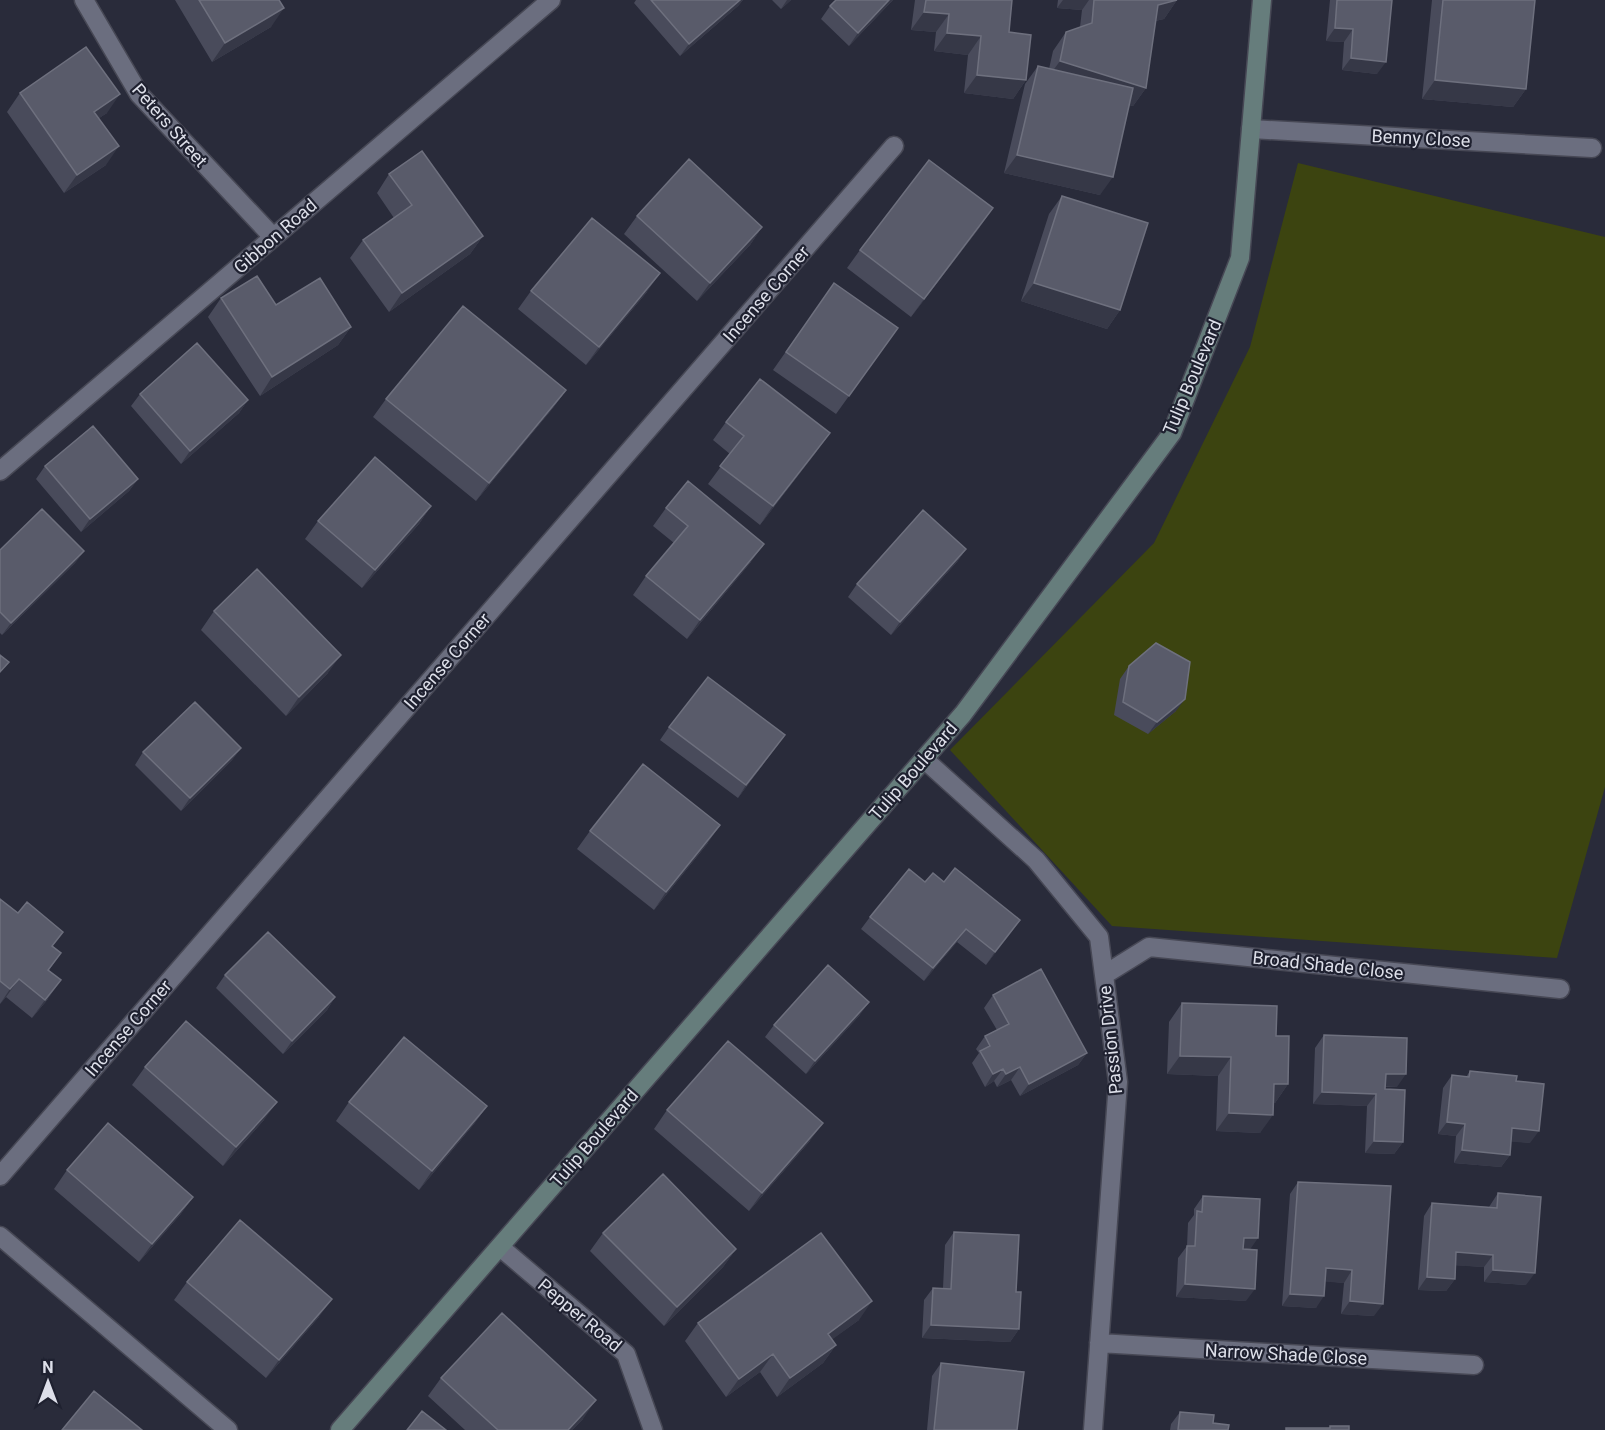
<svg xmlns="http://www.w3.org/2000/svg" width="1605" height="1430" font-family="Roboto,sans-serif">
<rect width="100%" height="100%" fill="#292b3a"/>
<!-- green -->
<path fill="#3c4410" d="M 1298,163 L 1605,237 L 1605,787 L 1557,958 L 1112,926 L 950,750 L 1154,543 L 1250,347 Z"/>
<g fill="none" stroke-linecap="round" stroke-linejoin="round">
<!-- street casing -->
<g stroke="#474855" stroke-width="21">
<path id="street" d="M 84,0 L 139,94 L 273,237
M 1251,129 L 1592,148
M 0,471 L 551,0
M 924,759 L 1036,860 L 1099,937 L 1118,1082 L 1093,1430
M 1104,975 L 1149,947 L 1560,989
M 0,1176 L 894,146
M 0,1236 L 228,1430
M 500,1247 L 626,1354 L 653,1430
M 1099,1343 L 1474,1365"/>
</g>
<!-- secondary casing -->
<g stroke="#474855" stroke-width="21">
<path id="secondary" d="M 340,1430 L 963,714 L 1172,433 L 1240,258 L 1262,0"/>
</g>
<!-- street -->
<use href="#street" stroke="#6b6e7f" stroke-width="18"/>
<!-- secondary -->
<use href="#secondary" stroke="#667d7c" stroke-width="18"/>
</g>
<!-- wall -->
<path fill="#494b5b" d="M 175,0 L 279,0 L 271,27 L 212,62 Z
M 636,0 L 743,0 L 738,6 L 680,56 L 634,3 Z
M 772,0 L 791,0 L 781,9 Z
M 836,0 L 893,0 L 849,46 L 821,19 L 830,6 Z
M 915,0 L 1012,0 L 1009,32 L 1026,80 L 1013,99 L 964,93 L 968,55 L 934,51 L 936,32 L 911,30 Z
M 1058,0 L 1177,0 L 1164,19 L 1155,21 L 1146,88 L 1133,106 L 1129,105 L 1100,195 L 1004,173 L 1025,84 L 1038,66 L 1049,69 L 1053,51 L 1066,32 L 1080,27 L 1082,10 L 1057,8 Z
M 1330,0 L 1392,0 L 1377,74 L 1342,70 L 1344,42 L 1326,41 Z
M 1432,0 L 1535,0 L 1526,89 L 1513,107 L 1422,99 Z
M 20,93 L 107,113 L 99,118 L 106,165 L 64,193 L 7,112 Z
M 389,174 L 483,236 L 470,254 L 389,312 L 350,258 L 363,240 L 394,218 L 377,193 Z
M 1062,196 L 1120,310 L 1107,329 L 1021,301 L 1049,214 Z
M 637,216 L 762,227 L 750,245 L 697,301 L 624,234 Z
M 980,227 L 911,317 L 847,268 L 860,250 Z
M 834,283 L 898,328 L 836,414 L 773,370 Z
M 531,291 L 647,292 L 586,365 L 518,309 Z
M 221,298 L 276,305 L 351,327 L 338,345 L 260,396 L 208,317 Z
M 566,390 L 553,408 L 476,501 L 373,417 L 386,399 Z
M 140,394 L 248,400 L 239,413 L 181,464 L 131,406 Z
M 726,422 L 817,451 L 760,525 L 708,484 L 730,454 L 713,440 Z
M 45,466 L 138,479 L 129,491 L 81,532 L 36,479 Z
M 431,506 L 419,524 L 362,588 L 305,539 L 318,521 Z
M 666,508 L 751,562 L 687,639 L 633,595 L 646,576 L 674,543 L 653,526 Z
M 966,549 L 957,562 L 891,635 L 848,597 L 857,584 Z
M 0,550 L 84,551 L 75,563 L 2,635 L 0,633 Z
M 214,611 L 328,673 L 286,716 L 201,630 Z
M 1129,666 L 1176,711 L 1148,734 L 1114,715 L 1120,679 Z
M 669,727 L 776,747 L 738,798 L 660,740 Z
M 241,748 L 232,760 L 181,811 L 135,765 L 143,752 Z
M 590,831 L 708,843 L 654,910 L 577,849 Z
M 925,882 L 944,882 L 1020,920 L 986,965 L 957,942 L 924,981 L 861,929 L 870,917 Z
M 0,899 L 61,953 L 49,970 L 48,999 L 32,1018 L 6,997 L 0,1004 Z
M 225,975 L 335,997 L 327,1010 L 283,1054 L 216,988 Z
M 993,995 L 1087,1053 L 1078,1065 L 1020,1096 L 1011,1080 L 997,1087 L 994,1081 L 985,1087 L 972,1063 L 979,1053 L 976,1049 L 985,1036 L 997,1030 L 984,1008 Z
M 1182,1003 L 1276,1036 L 1288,1084 L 1275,1103 L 1273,1103 L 1260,1133 L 1216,1131 L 1218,1076 L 1167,1074 L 1169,1022 Z
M 860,1015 L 806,1074 L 765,1037 L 774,1025 Z
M 1324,1035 L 1397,1087 L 1385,1087 L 1385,1089 L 1403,1142 L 1394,1154 L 1365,1153 L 1367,1106 L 1313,1104 L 1315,1048 Z
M 145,1067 L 264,1120 L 223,1166 L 132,1085 Z
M 1470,1071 L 1516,1081 L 1530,1143 L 1511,1141 L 1510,1155 L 1501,1167 L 1454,1163 L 1456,1136 L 1438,1134 L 1443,1088 L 1452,1075 L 1466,1077 Z
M 349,1102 L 487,1106 L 474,1124 L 419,1190 L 336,1121 Z
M 667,1110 L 810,1141 L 749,1211 L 654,1129 Z
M 67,1170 L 193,1197 L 180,1215 L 139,1262 L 54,1189 Z
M 1298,1182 L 1391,1186 L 1374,1316 L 1341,1314 L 1344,1283 L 1325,1281 L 1316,1308 L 1282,1306 L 1290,1194 Z
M 1498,1193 L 1526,1285 L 1484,1282 L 1484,1267 L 1455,1265 L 1455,1279 L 1446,1291 L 1418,1290 L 1424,1216 L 1432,1203 L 1489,1207 Z
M 1203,1196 L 1250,1249 L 1246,1301 L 1176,1297 L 1178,1258 L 1187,1246 L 1188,1223 L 1194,1215 L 1194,1209 Z
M 954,1232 L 1016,1292 L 1019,1329 L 1010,1342 L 922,1338 L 924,1300 L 933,1288 L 943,1288 L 945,1245 Z
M 603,1233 L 736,1249 L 723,1267 L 664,1326 L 590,1251 Z
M 187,1282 L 319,1317 L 266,1378 L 174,1300 Z
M 859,1320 L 832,1339 L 836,1345 L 823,1363 L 777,1397 L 760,1372 L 726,1397 L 685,1341 L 698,1323 Z
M 941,1363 L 1017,1430 L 927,1430 L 932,1376 Z
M 441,1378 L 583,1419 L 572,1430 L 465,1430 L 428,1396 Z
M 1180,1412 L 1213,1423 L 1228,1430 L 1170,1430 L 1171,1424 Z"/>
<!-- shaded-wall -->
<path fill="#363847" d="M 740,0 L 743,0 L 738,6 L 680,56 L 689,44 Z
M 787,0 L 791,0 L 781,9 Z
M 889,0 L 893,0 L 849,46 L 858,33 Z
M 1063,0 L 1089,0 L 1082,10 L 1057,8 Z
M 1177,0 L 1164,19 L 1145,23 L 1158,5 Z
M 284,8 L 271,27 L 212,62 L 225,43 Z
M 924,12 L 949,14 L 936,32 L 911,30 Z
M 1335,28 L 1353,29 L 1344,42 L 1326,41 Z
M 947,33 L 981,36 L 968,55 L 934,51 Z
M 1351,58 L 1386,62 L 1377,74 L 1342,70 Z
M 1060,61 L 1146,88 L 1133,106 L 1047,79 Z
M 977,75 L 1026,80 L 1013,99 L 964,93 Z
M 1435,80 L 1526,89 L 1513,107 L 1422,99 Z
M 120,94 L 107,113 L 81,130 L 94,112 Z
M 119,146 L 106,165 L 64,193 L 77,175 Z
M 1017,155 L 1113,177 L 1100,195 L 1004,173 Z
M 993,208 L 980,227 L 911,317 L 924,299 Z
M 762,227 L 750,245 L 697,301 L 710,283 Z
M 483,236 L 470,254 L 389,312 L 402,293 Z
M 660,273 L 647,292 L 586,365 L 599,347 Z
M 1034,283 L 1120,310 L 1107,329 L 1021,301 Z
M 351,327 L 338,345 L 260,396 L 272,377 Z
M 566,390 L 553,408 L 476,501 L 489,483 Z
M 248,400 L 239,413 L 181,464 L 190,451 Z
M 830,433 L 817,451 L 760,525 L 773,506 Z
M 138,479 L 129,491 L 81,532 L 90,519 Z
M 431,506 L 419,524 L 362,588 L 375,570 Z
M 764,544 L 751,562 L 687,639 L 700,620 Z
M 966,549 L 957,562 L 891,635 L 900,622 Z
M 84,551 L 75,563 L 2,635 L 11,623 Z
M 341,655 L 328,673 L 286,716 L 299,697 Z
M 1185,699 L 1176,711 L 1148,734 L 1157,722 Z
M 785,735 L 776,747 L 738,798 L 746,785 Z
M 241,748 L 232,760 L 181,811 L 190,798 Z
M 720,825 L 708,843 L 654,910 L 666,892 Z
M 1020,920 L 1011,933 L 986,965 L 995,952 Z
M 966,929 L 957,942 L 924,981 L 933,968 Z
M 19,979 L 6,997 L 0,1004 L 10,989 Z
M 61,980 L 48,999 L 32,1018 L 45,1000 Z
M 335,997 L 327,1010 L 283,1054 L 292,1041 Z
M 869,1002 L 860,1015 L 806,1074 L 815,1061 Z
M 1087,1053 L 1078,1065 L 1020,1096 L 1029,1084 Z
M 1180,1056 L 1231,1057 L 1218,1076 L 1167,1074 Z
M 1020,1067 L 1011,1080 L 997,1087 L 1006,1074 Z
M 1003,1069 L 994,1081 L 985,1087 L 993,1074 Z
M 1386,1074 L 1406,1074 L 1397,1087 L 1377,1086 Z
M 1274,1084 L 1288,1084 L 1275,1103 L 1261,1102 Z
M 1322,1092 L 1376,1094 L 1367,1106 L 1313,1104 Z
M 277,1102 L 264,1120 L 223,1166 L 236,1147 Z
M 487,1106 L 474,1124 L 419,1190 L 432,1171 Z
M 1229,1113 L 1273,1115 L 1260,1133 L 1216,1131 Z
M 1447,1122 L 1465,1124 L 1456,1136 L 1438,1134 Z
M 823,1123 L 810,1141 L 749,1211 L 762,1193 Z
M 1512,1128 L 1539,1131 L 1530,1143 L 1503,1141 Z
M 1374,1141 L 1403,1142 L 1394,1154 L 1365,1153 Z
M 1462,1150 L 1510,1155 L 1501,1167 L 1454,1163 Z
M 193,1197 L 180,1215 L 139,1262 L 152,1244 Z
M 1244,1238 L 1258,1238 L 1249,1251 L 1235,1250 Z
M 736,1249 L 723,1267 L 664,1326 L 677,1307 Z
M 1456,1252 L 1493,1255 L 1484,1267 L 1447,1265 Z
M 1326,1268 L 1352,1270 L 1344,1283 L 1317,1281 Z
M 1493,1270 L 1535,1273 L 1526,1285 L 1484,1282 Z
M 1427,1277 L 1455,1279 L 1446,1291 L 1418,1290 Z
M 1185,1284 L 1255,1289 L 1246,1301 L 1176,1297 Z
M 1290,1294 L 1324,1296 L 1316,1308 L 1282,1306 Z
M 332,1299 L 319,1317 L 266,1378 L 279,1360 Z
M 872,1301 L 859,1320 L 815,1352 L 828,1334 Z
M 1350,1301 L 1383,1304 L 1374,1316 L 1341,1314 Z
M 931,1325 L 1019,1329 L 1010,1342 L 922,1338 Z
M 836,1345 L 823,1363 L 777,1397 L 790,1378 Z
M 773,1354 L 760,1372 L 726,1397 L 739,1379 Z
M 596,1400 L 583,1419 L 572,1430 L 568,1430 Z"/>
<!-- building -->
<path fill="#595b6a" stroke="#6e707e" stroke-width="1.5" d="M 199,0 L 279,0 L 284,8 L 225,43 Z
M 651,0 L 740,0 L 689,44 Z
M 836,0 L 889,0 L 858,33 L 830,6 Z
M 926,0 L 1012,0 L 1009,32 L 1031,35 L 1026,80 L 977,75 L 981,36 L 947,33 L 949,14 L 924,12 Z
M 1094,0 L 1177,0 L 1158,5 L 1146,88 L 1060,61 L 1066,32 L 1092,23 Z
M 1337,0 L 1392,0 L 1386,62 L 1351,58 L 1353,29 L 1335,28 Z
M 1443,0 L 1535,0 L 1526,89 L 1435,80 Z
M 86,47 L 120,94 L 94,112 L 119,146 L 77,175 L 20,93 Z
M 1038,66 L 1133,88 L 1113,177 L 1017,155 Z
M 422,151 L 483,236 L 402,293 L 363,240 L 412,205 L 389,174 Z
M 689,159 L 762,227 L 710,283 L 637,216 Z
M 929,160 L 993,208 L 924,299 L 860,250 Z
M 1062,196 L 1148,223 L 1120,310 L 1034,283 Z
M 592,218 L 660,273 L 599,347 L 531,291 Z
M 257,276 L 276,305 L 320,278 L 351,327 L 272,377 L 221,298 Z
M 834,283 L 898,328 L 849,396 L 786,352 Z
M 463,306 L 566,390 L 489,483 L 386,399 Z
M 197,343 L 248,400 L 190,451 L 140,394 Z
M 760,379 L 830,433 L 773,506 L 720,466 L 744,436 L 726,422 Z
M 93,426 L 138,479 L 90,519 L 45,466 Z
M 375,457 L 431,506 L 375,570 L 318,521 Z
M 688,481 L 764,544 L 700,620 L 646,576 L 688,526 L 666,508 Z
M 42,509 L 84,551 L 11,623 L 0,612 L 0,550 Z
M 923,510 L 966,549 L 900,622 L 857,584 Z
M 257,569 L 341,655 L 299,697 L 214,611 Z
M 1156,643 L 1190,662 L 1185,699 L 1157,722 L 1123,702 L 1129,666 Z
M 0,655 L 9,662 L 0,672 Z
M 708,677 L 785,735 L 746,785 L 669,727 Z
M 195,702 L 241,748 L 190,798 L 143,752 Z
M 643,764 L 720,825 L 666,892 L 590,831 Z
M 955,868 L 1020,920 L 995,952 L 966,929 L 933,968 L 870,917 L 909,869 L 925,882 L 933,873 L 944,882 Z
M 0,899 L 18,913 L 27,902 L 63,932 L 52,946 L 61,953 L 48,970 L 61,980 L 45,1000 L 19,979 L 10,989 L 0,981 Z
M 268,932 L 335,997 L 292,1041 L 225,975 Z
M 828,965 L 869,1002 L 815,1061 L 774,1025 Z
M 1041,969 L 1087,1053 L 1029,1084 L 1020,1067 L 1006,1074 L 1003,1069 L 993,1074 L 980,1051 L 990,1046 L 985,1036 L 1009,1024 L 993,995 Z
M 1182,1003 L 1277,1006 L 1276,1036 L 1289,1036 L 1288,1084 L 1274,1084 L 1273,1115 L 1229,1113 L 1231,1057 L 1180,1056 Z
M 186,1021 L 277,1102 L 236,1147 L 145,1067 Z
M 1324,1035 L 1407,1038 L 1406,1074 L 1386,1074 L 1385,1089 L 1405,1090 L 1403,1142 L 1374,1141 L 1376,1094 L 1322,1092 Z
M 404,1037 L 487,1106 L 432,1171 L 349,1102 Z
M 728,1041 L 823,1123 L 762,1193 L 667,1110 Z
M 1470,1071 L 1517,1076 L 1516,1081 L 1544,1084 L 1539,1131 L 1512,1128 L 1510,1155 L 1462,1150 L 1465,1124 L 1447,1122 L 1452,1075 L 1469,1077 Z
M 108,1123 L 193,1197 L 152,1244 L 67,1170 Z
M 663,1174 L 736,1249 L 677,1307 L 603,1233 Z
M 1298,1182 L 1391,1186 L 1383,1304 L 1350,1301 L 1352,1270 L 1326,1268 L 1324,1296 L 1290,1294 Z
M 1498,1193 L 1541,1197 L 1535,1273 L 1493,1270 L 1493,1255 L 1456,1252 L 1455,1279 L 1427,1277 L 1432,1203 L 1497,1208 Z
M 1203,1196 L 1260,1199 L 1258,1238 L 1244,1238 L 1243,1249 L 1257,1250 L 1255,1289 L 1185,1284 L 1187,1246 L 1195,1246 L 1197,1211 L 1202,1212 Z
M 240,1220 L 332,1299 L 279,1360 L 187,1282 Z
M 954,1232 L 1019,1235 L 1016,1292 L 1021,1292 L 1019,1329 L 931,1325 L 933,1288 L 951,1289 Z
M 821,1233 L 872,1301 L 828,1334 L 836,1345 L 790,1378 L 773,1354 L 739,1379 L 698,1323 Z
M 502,1313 L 596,1400 L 568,1430 L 498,1430 L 441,1378 Z
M 941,1363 L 1024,1372 L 1017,1430 L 934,1430 Z
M 94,1391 L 142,1430 L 62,1430 Z
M 422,1411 L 446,1430 L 407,1430 Z
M 1180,1412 L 1214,1415 L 1213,1423 L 1229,1425 L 1228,1430 L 1178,1430 Z
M 1330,1426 L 1349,1426 L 1349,1430 L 1286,1430 L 1286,1428 L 1330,1428 Z"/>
<g text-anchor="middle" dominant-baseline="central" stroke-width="4.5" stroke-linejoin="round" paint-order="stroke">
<!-- street labels -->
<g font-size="18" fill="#dddfe9" stroke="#1f2130">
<text transform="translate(170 125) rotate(49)">Peters Street</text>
<text transform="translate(1421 138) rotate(3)">Benny Close</text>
<text transform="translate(275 236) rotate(-41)">Gibbon Road</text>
<text transform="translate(766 294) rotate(-49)">Incense Corner</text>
<text transform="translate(1192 377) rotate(-67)">Tulip Boulevard</text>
<text transform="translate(447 661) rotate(-49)">Incense Corner</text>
<text transform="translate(913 771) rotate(-49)">Tulip Boulevard</text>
<text transform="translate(1328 965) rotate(6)">Broad Shade Close</text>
<text transform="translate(128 1028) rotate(-49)">Incense Corner</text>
<text transform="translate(1110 1040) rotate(-96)">Passion Drive</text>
<text transform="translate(594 1138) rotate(-49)">Tulip Boulevard</text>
<text transform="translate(580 1315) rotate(40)">Pepper Road</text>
<text transform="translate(1286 1354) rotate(3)">Narrow Shade Close</text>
</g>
</g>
<!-- north arrow -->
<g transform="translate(48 1382)" stroke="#1f2130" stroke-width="4.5" paint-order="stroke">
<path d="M0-4.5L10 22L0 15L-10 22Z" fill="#dddfe9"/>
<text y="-9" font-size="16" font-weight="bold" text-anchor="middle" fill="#dddfe9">N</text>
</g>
</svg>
